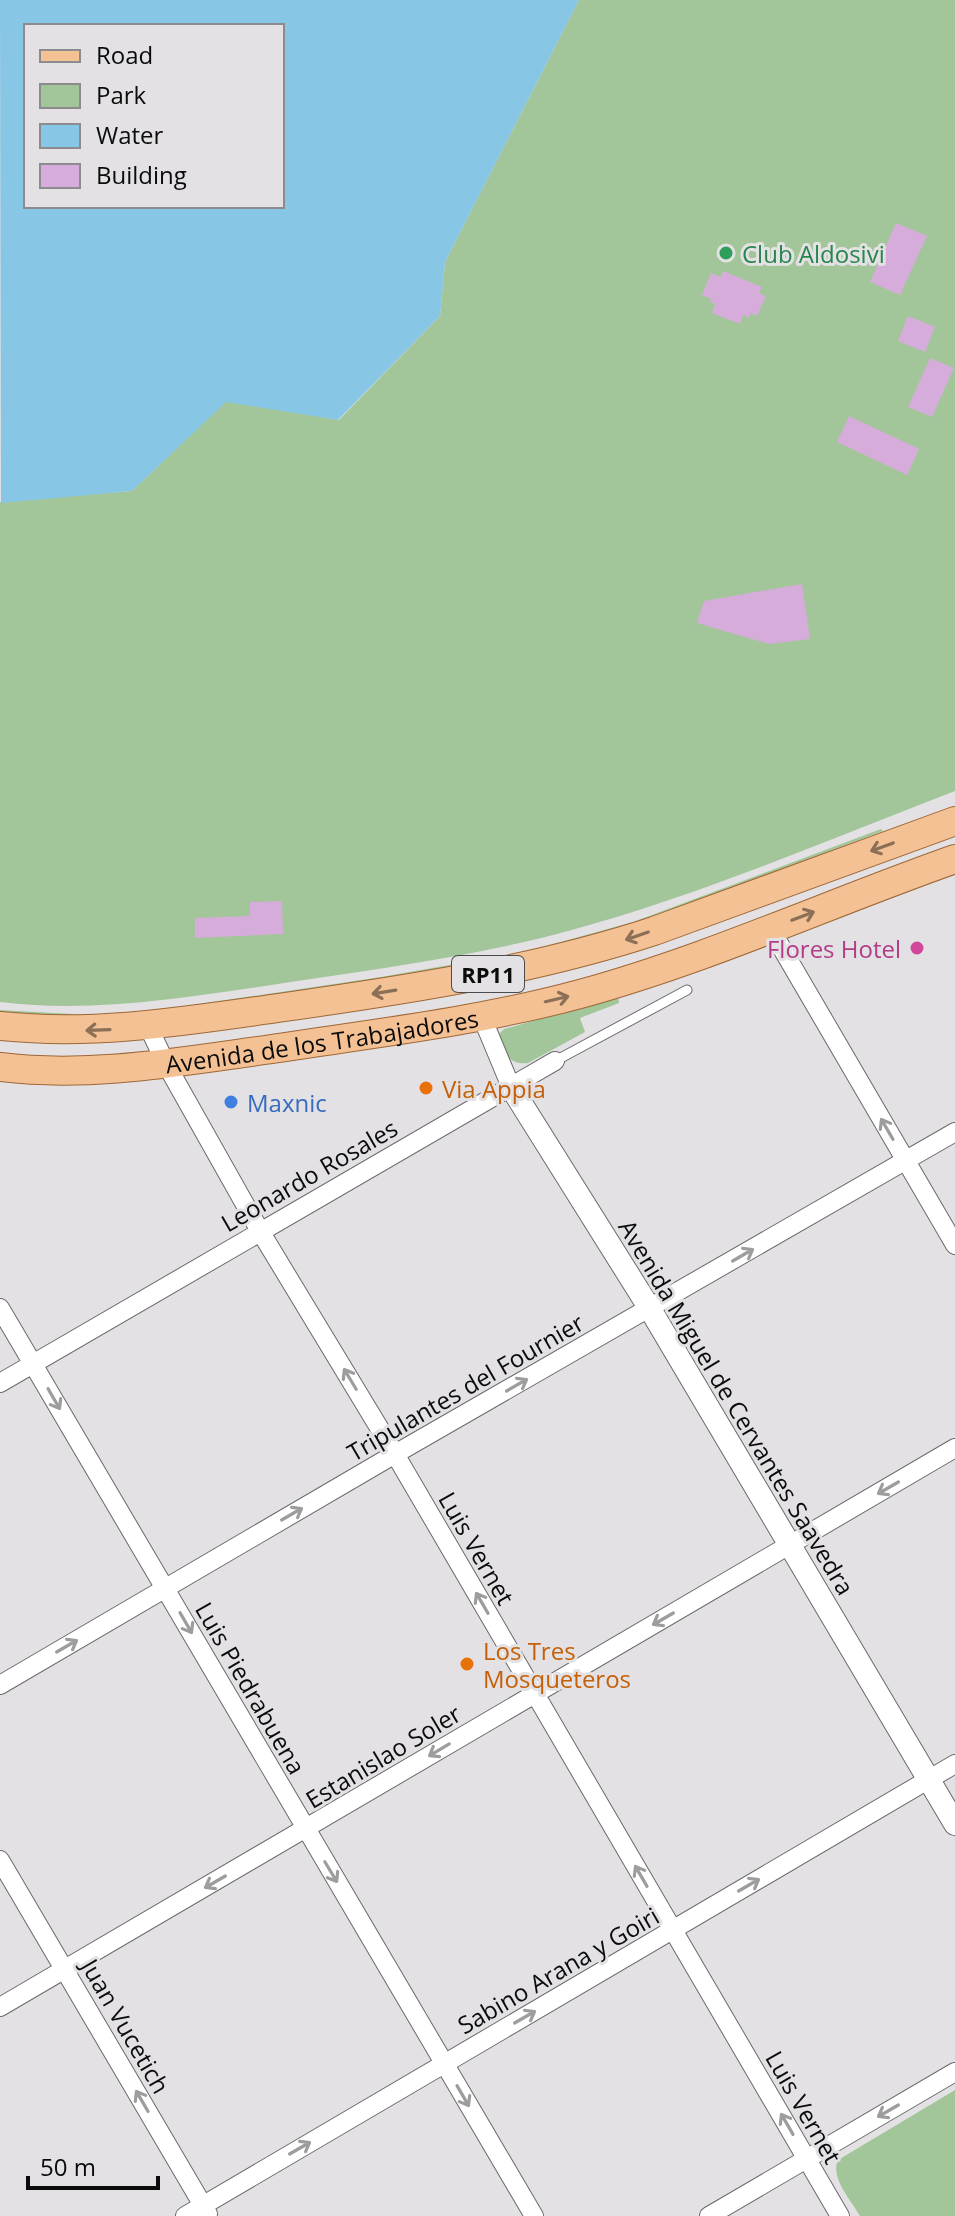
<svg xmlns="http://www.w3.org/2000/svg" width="955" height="2216" font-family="'Open Sans',sans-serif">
<rect width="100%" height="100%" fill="#e3e1e4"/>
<!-- green -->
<path fill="#a2c699" d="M 579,0 L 955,0 L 955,791 C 828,840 700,895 568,931 C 469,958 366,970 265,986 C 177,999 89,1013 0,1002 L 0,502 L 132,491 L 226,401 L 339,420 L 440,316 L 445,262 Z
M 881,829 L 883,831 L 633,924 L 528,953 L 381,979 L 166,1011 L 66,1017 L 0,1013 L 0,1010 L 91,1015 L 166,1009 L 381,977 L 528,951 L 633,922 Z
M 618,997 L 619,1003 L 580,1018 L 585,1032 L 528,1063 C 508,1066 501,1050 500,1033 L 504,1029 Z
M 955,2090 L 955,2216 L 860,2216 C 851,2200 830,2178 838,2160 Z"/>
<!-- water -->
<path fill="#87c6e5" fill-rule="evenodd" d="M 0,0 L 579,0 L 445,262 L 440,316 L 338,420 L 226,402 L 132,491 L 1,503 ZM 26,26 L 282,26 L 282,206 L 26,206 Z"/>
<!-- building -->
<path fill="#d5acda" d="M 896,223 L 927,236 L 900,295 L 870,282 Z
M 723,271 L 762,287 L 759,293 L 766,296 L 757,316 L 751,313 L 749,318 L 743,315 L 740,324 L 712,313 L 715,304 L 710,302 L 711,299 L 702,295 L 711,273 L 721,277 Z
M 908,316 L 935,327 L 925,352 L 898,341 Z
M 930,358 L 954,368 L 932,417 L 908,407 Z
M 849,416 L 919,449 L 907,475 L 837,442 Z
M 802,584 L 810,639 L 769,644 L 697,623 L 704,601 Z
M 282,901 L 283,934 L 195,938 L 195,918 L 250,916 L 250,902 Z"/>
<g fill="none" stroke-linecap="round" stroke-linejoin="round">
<!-- service casing -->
<g stroke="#6b696c" stroke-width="11">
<path id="service" d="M 555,1061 L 687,990"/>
</g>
<!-- minor casing -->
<g stroke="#6b696c" stroke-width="20">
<path id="minor" d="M 770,928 L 955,1245
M 481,1015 L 511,1087
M 148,1026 L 166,1064 L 260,1231 L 395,1454 L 840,2216
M 0,1308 L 534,2216
M 0,1383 L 555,1061
M 0,1685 L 395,1454 L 955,1132
M 0,1860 L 208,2214
M 0,2007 L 955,1448
M 185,2216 L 955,1764
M 709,2216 L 955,2072"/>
</g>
<!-- tertiary casing -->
<g stroke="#6b696c" stroke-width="24">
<path id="tertiary" d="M 511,1087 L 650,1309 L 955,1824"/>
</g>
<!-- primary casing -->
<g stroke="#9e6736" stroke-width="30">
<g id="primary">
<path d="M 0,1026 C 95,1036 185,1021 278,1008 C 405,990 532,971 654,931 L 955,821"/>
<path id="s1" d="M 0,1067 C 88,1078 178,1062 265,1050 C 369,1034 477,1022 580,994 C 708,959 830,903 955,859"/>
</g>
</g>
<!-- service -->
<use href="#service" stroke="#fff" stroke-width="9"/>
<!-- minor -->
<use href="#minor" stroke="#fff" stroke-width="18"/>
<!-- tertiary -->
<use href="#tertiary" stroke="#fff" stroke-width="22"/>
<!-- primary -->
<use href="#primary" stroke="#f4c194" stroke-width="28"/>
</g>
<!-- one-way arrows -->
<defs><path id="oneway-shaft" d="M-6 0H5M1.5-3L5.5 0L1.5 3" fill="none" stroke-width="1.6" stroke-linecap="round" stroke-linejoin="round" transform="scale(2)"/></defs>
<g stroke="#8b6f57">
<use href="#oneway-shaft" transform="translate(882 847) rotate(160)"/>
<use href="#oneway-shaft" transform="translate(803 916) rotate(-21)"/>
<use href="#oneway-shaft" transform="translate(637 936) rotate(161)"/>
<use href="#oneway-shaft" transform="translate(384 992) rotate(171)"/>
<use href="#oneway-shaft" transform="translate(557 999) rotate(-13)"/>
<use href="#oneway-shaft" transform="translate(98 1030) rotate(178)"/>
</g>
<g stroke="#9d9d9e">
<use href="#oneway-shaft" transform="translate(887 1129) rotate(-120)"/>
<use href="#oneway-shaft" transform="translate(743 1255) rotate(-30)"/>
<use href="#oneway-shaft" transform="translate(350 1379) rotate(-121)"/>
<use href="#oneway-shaft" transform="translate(517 1385) rotate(-30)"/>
<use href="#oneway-shaft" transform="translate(54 1399) rotate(60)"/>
<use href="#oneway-shaft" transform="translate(888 1488) rotate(150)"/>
<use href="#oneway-shaft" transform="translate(292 1514) rotate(-30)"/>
<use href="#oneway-shaft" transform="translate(482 1603) rotate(-120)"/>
<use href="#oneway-shaft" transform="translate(663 1619) rotate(150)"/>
<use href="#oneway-shaft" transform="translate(186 1623) rotate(60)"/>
<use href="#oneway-shaft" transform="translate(67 1646) rotate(-30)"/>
<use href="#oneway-shaft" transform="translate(439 1750) rotate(149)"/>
<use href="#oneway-shaft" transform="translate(331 1872) rotate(59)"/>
<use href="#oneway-shaft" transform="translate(641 1876) rotate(-120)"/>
<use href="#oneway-shaft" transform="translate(215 1882) rotate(150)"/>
<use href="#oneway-shaft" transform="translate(749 1885) rotate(-30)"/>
<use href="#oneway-shaft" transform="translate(525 2017) rotate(-30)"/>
<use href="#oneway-shaft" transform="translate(463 2096) rotate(60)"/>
<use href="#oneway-shaft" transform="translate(142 2101) rotate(-120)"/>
<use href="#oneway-shaft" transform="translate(888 2111) rotate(150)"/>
<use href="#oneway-shaft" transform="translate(787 2124) rotate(-120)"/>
<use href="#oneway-shaft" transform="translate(300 2148) rotate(-30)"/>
</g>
<!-- markers -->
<circle fill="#2e9e5b" stroke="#e3e1e4" stroke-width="3" cx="726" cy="253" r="8"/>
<circle fill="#d1479c" stroke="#e3e1e4" stroke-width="3" cx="917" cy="948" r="8"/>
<g fill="#e8710a" stroke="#e3e1e4" stroke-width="3">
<circle cx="426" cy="1088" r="8"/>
<circle cx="467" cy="1664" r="8"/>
</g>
<circle fill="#3f7fe0" stroke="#e3e1e4" stroke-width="3" cx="231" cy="1102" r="8"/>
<g text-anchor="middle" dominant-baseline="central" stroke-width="6" stroke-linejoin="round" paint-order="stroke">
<!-- shield labels -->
<rect fill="#e3e1e4" stroke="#4c4b4d" stroke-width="2" x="452" y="956" width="72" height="36" rx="6"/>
<g font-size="22" font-weight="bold" fill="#0b0b0c">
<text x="488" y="974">RP11</text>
</g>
<!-- leisure labels -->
<g font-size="24" fill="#27864d" stroke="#e3e1e4" text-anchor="start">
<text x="742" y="253">Club Aldosivi</text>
</g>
<!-- hotel labels -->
<g font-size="24" fill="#b23c85" stroke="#e3e1e4" text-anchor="end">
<text x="901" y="948">Flores Hotel</text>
</g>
<!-- street labels -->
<g font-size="24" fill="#0b0b0c" stroke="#e3e1e4">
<text stroke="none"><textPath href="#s1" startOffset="324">Avenida de los Trabajadores</textPath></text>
<text transform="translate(309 1175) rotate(-30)">Leonardo Rosales</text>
<text transform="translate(465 1387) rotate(-30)">Tripulantes del Fournier</text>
<text transform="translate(737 1407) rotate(59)">Avenida Miguel de Cervantes Saavedra</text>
<text transform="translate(477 1548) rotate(60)">Luis Vernet</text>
<text transform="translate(251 1688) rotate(60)">Luis Piedrabuena</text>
<text transform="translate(383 1756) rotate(-31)">Estanislao Soler</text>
<text transform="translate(558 1970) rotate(-30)">Sabino Arana y Goiri</text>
<text transform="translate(126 2026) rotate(60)">Juan Vucetich</text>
<text transform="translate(804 2107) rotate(60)">Luis Vernet</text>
</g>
<!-- food labels -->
<g font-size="24" fill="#c56008" stroke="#e3e1e4" text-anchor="start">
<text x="442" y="1088">Via Appia</text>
<text x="483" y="1650">Los Tres<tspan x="483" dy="28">Mosqueteros</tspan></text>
</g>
<!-- shop labels -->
<g font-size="24" fill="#366cbe" stroke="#e3e1e4" text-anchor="start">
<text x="247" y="1102">Maxnic</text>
</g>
</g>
<!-- legend -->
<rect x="24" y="24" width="260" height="184" fill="#e3e1e4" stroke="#8d8b8e" stroke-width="2"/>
<rect x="40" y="50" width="40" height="12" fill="#f4c194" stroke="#8d8b8e" stroke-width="2"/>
<text x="96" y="64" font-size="24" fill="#0b0b0c">Road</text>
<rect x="40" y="84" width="40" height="24" fill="#a2c699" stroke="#8d8b8e" stroke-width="2"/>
<text x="96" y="104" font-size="24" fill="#0b0b0c">Park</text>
<rect x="40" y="124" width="40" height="24" fill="#87c6e5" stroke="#8d8b8e" stroke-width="2"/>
<text x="96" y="144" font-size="24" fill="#0b0b0c">Water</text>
<rect x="40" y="164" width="40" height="24" fill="#d5acda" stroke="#8d8b8e" stroke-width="2"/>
<text x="96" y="184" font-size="24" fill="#0b0b0c">Building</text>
<!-- scale -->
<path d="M28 2176v12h130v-12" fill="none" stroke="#0b0b0c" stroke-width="4"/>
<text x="40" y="2176" font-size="24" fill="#0b0b0c" stroke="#e3e1e4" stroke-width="6" paint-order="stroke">50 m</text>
</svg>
